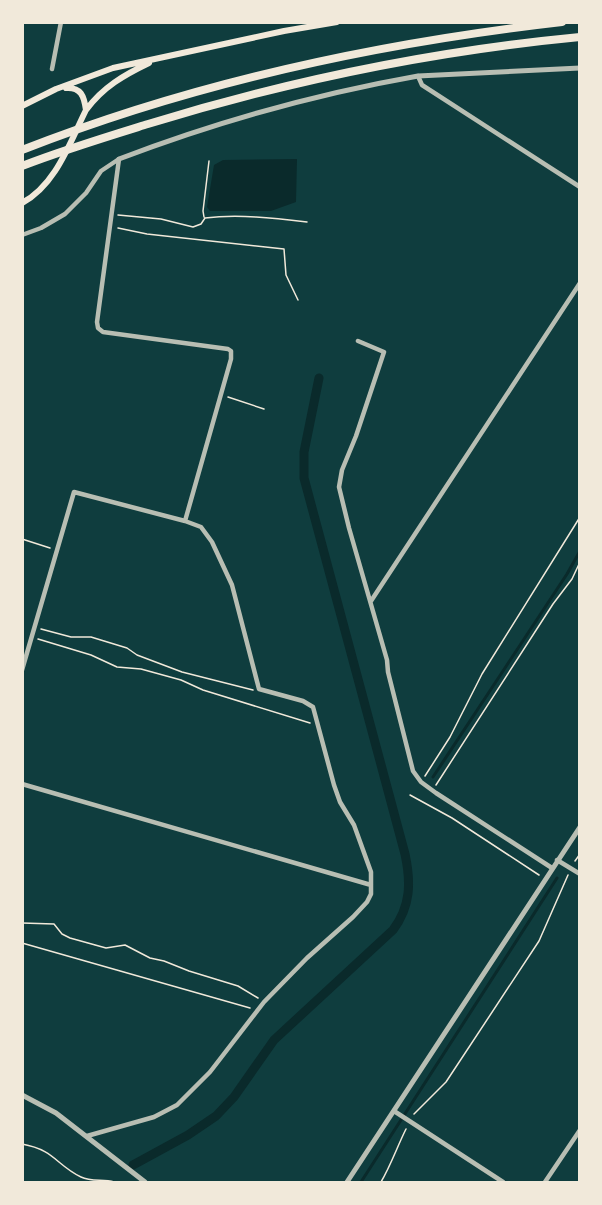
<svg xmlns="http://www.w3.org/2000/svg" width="602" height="1205" font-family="'PT Sans Narrow',sans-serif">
<rect width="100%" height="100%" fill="#0f3d3e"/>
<!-- water -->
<path fill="#0a2a2b" d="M 297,159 L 296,202 L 271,211 L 210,211 L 207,207 L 214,165 L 223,160 Z"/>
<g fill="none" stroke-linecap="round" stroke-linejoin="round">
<!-- stream -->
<path stroke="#0a2a2b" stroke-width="3" d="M 433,777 L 567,574 L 580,551
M 361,1182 L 557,878"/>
<!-- canal -->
<path stroke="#0a2a2b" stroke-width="9" d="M 133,1165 L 188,1135 L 216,1116 L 234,1097 L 274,1040 L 393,930 C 411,906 411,882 405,854 L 304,478 L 304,452 L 319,378"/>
<!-- path -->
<path stroke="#f1e9da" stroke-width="1.5" d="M 118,215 L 161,219 L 193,227 L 201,224 L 205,218 C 238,214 274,218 307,222
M 204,217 L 203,211 L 209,161
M 118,228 L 147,234 L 284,249 L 286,275 L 298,300
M 228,397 L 264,409
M 22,539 L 50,548
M 41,629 L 71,637 L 91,637 L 127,648 L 137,655 L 182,672 L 253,690
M 38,639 L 91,655 L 117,667 L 141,669 L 181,680 L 203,690 L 310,723
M 425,776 L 450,737 L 482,674 L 580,517
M 436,785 L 553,604 L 572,579 L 580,562
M 410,795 L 452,818 L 539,875
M 575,861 L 580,854
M 22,923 L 54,924 L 62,934 L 70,938 L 106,948 L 125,945 L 150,958 L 164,961 L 189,971 L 238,986 L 258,998
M 22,943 L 250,1008
M 414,1114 L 446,1082 L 539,941 L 568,875
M 22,1144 C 55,1150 56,1165 81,1177 C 91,1182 103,1179 114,1182
M 381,1182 C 391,1165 397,1147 406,1129"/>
<!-- minor -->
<path stroke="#b8beb3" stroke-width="4.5" d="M 52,69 L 61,22
M 418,76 L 422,85 L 580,187
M 119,159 L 97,322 L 98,328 L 103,332 L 228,349 L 231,351 L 231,359 L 185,521
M 22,235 L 41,228 L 65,214 L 86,193 L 101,171 L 119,159
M 358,341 L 384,352 L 356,436 L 342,470 L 339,487 L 349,528 L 387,660 L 388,672 L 413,771 L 421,782 L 436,793 L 552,868
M 371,601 L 580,283
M 22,670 L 74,492 L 185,521 L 201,527 L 212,542 L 232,585 L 259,689 L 303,701 L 313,707 L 334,785 L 340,802 L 354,825 L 371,872 L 371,894 L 367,902 L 353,917 L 307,958 L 264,1002 L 210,1072 L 177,1105 L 154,1117 L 87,1136
M 22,784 L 371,885
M 557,860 L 580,874
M 394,1111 L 503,1182
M 545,1182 L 580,1130"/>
<!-- tertiary -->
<path stroke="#b8beb3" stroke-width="5" d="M 119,159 C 216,122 316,94 418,76 L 580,68
M 22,1095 L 56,1113 L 145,1182
M 347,1182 L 580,827"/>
<!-- secondary -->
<path stroke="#f1e9da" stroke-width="6" d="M 66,88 C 81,87 84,96 86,110
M 22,106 L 56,89 L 113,68 L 284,31 L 337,22
M 22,203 C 56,185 70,142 86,110 C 103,87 124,75 149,63"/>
<!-- motorway -->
<path stroke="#f1e9da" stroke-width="8" d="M 22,150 C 195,82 378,43 562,22
M 22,166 C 63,150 106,137 148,124 C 288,81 433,51 580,37"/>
</g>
<!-- border -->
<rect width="602" height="1205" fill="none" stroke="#f1e9da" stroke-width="48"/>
</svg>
